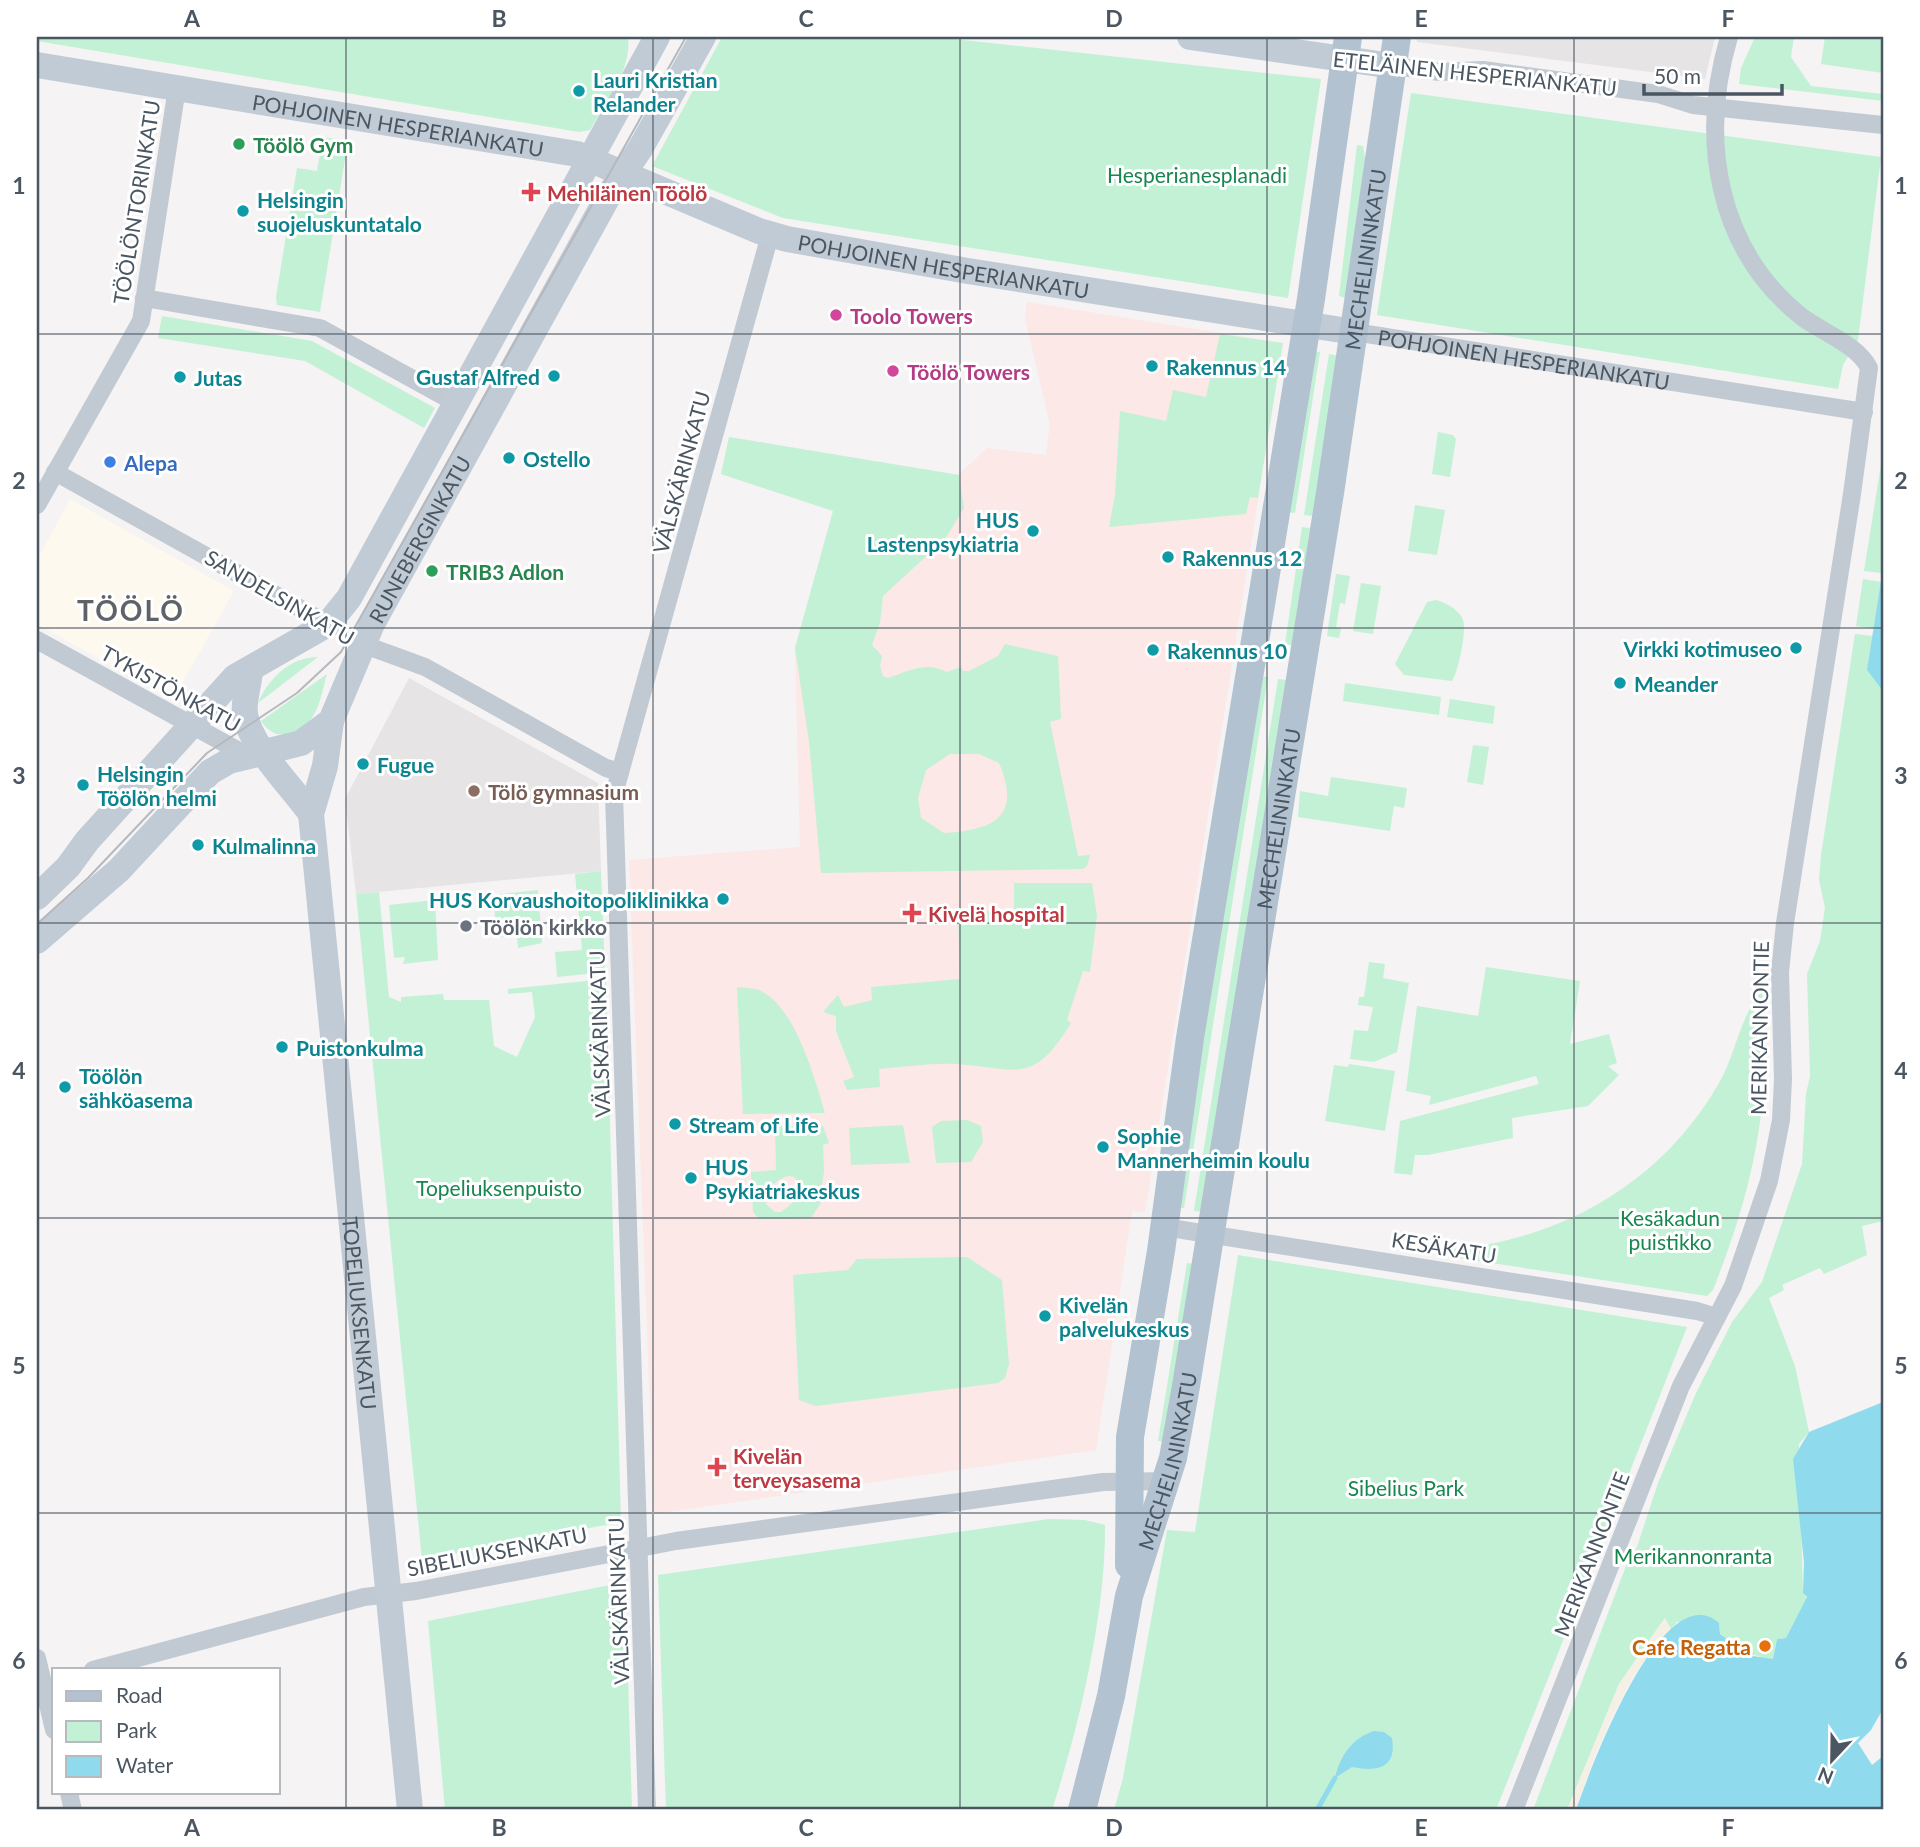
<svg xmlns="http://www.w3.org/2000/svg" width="1920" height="1847" font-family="Lato,sans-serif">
<rect width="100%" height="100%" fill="#f5f3f3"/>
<!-- commercial -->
<path fill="#fdf9ef" d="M 70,499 L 234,591 L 173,700 L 37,624 L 37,560 Z"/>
<!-- education -->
<path fill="#e6e4e5" d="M 1417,37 L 1715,37 L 1705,79 L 1417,42 Z
M 409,678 L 598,783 L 601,871 L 356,894 L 345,799 Z"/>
<!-- medical -->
<path fill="#fce8e6" d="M 1027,302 L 1283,343 L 1145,1212 L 1132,1211 L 1096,1450 L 654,1514 L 629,860 L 800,847 L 795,648 L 833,511 L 721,474 L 729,437 L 958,475 L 987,448 L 1046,455 L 1050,425 L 1025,318 Z"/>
<!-- green -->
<path fill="#c3f1d5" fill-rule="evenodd" d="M 37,37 L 628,37 C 632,69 606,103 590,130 L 579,132 L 37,41 Z
M 722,37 L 936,37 L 1321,79 L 1288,298 L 783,218 L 652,166 Z
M 1755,37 L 1794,37 L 1791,57 L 1811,86 L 1883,94 L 1883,101 L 1739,84 L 1741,68 Z
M 1825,37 L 1883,37 L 1883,73 L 1821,64 Z
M 1411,93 L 1881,157 L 1858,340 L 1843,365 L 1838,389 L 1377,315 Z
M 323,137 L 348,141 L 320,312 L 277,305 L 276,297 L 297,168 L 317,171 Z
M 1357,145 L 1363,146 L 1366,164 L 1346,298 L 1339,296 Z
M 162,316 L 312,341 L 435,408 L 424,428 L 305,361 L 158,338 Z
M 1220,334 L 1283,343 L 1258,498 L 1250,497 L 1246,514 L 1109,527 L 1115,495 L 1120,411 L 1166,421 L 1173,390 L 1206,397 Z
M 1311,351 L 1320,352 L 1295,513 L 1285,512 Z
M 1329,354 L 1339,356 L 1314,516 L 1304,515 Z
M 1438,432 L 1453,435 L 1456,439 L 1450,477 L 1432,474 Z
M 729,437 L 959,475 L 964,508 L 945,539 L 883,596 L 880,623 L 872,645 L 882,656 L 880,666 L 883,676 L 888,678 C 910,671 925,661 947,672 L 961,667 L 963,671 L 969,671 L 998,656 L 1005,644 L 1058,656 L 1061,719 L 1050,722 L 1078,856 L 1090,855 L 1087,866 L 1083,869 L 821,873 L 809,742 L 795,648 L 833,511 L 721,474 ZM 950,754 L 979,754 L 999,763 C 1022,817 994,830 944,833 L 921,818 L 918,798 L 926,770 Z
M 1883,452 L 1883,568 L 1882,573 L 1864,571 Z
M 1415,505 L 1445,510 L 1437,555 L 1408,551 Z
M 1302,527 L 1310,528 L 1292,645 L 1285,644 Z
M 1336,574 L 1350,576 L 1345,604 L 1340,603 L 1336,627 L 1341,629 L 1339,638 L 1327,636 Z
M 1863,579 L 1881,582 L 1874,629 L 1856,626 Z
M 1361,583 L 1381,586 L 1373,634 L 1353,631 Z
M 1436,600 C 1446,603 1459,609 1463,620 C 1467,629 1458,673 1452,681 L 1404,675 L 1395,664 L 1425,606 L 1427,602 Z
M 1855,634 L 1873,636 L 1868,670 L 1883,691 L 1883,1221 L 1862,1226 L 1867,1255 L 1824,1274 L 1820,1268 L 1782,1285 L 1784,1290 L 1769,1298 L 1795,1366 L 1809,1432 L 1799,1444 L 1803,1592 L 1807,1599 L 1786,1638 L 1777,1639 L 1773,1660 C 1752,1656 1737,1648 1720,1634 L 1719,1623 L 1677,1622 L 1671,1629 L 1664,1619 L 1619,1684 L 1567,1810 L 1533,1810 L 1626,1566 L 1637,1547 L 1658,1483 L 1696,1393 L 1732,1322 L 1762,1282 L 1802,1164 L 1806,1094 L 1810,1076 L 1807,974 L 1820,941 L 1825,908 L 1819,880 L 1821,855 Z
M 318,657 L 258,703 C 268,679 290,657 318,657 Z
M 327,674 C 320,699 318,725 290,733 C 276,737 269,732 261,721 Z
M 1259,676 L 1268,677 L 1184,1208 L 1176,1207 Z
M 1278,679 L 1287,680 L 1202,1212 L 1194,1211 Z
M 1345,683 L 1441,697 L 1439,715 L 1343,701 Z
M 1450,699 L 1495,706 L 1493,724 L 1447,717 Z
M 1473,745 L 1489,747 L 1483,785 L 1467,782 Z
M 1331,777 L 1407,788 L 1404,808 L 1394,806 L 1390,831 L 1298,817 L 1300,791 L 1328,796 Z
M 601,871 L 605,972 L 557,977 L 555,952 L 582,950 L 575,874 Z
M 1014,883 L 1092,883 L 1097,916 L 1090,972 L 1083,971 L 1067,1020 L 1071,1023 C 1032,1087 1017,1068 956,1064 C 931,1063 904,1067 879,1069 L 880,1087 L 847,1090 L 843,1081 L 854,1077 L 836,1031 L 836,1016 L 823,1012 L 838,995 L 844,1007 L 872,1000 L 871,987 L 960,979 L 958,912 L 1014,910 Z
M 538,890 L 542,943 L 518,948 L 517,936 L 497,937 L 493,895 Z
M 379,892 L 389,997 L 401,1002 L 401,997 L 443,994 L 444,1000 L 489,1000 L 494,1046 L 517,1057 L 535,1017 L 532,992 L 508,994 L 508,989 L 606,979 L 621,1522 L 422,1560 L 356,894 Z
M 435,900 L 438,960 L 403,964 L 405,957 L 394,958 L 389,905 Z
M 1369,962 L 1385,964 L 1383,978 L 1409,983 L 1397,1052 L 1374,1062 L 1350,1059 L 1354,1030 L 1368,1031 L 1373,1007 L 1358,1005 L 1359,997 L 1364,997 Z
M 1486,967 L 1580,981 L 1570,1044 L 1609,1034 L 1617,1063 L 1608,1066 L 1619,1075 L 1588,1106 L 1512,1118 L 1513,1138 L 1428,1155 L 1415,1155 L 1412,1175 L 1394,1173 L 1400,1121 L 1539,1084 L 1536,1076 L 1429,1105 L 1431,1096 L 1406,1091 L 1417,1006 L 1478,1016 Z
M 737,987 C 744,988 753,988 759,990 C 795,1005 815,1079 825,1113 L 743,1114 Z
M 1762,991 C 1773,1100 1753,1189 1713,1290 L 1707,1296 L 1439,1255 L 1438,1251 C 1556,1243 1660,1186 1719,1083 C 1736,1054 1740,1015 1762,991 Z
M 1349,1064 L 1395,1071 L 1385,1131 L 1325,1121 L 1334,1065 L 1348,1067 Z
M 941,1121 L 967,1120 L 981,1126 L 983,1142 L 971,1162 L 936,1163 L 932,1127 Z
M 903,1125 L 910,1163 L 851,1165 L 849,1128 Z
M 775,1126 L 823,1126 L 829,1143 L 823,1145 L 824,1172 L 820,1196 L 824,1198 L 811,1218 L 759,1219 L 753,1212 L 751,1172 L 776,1170 ZM 788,1176 L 794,1177 L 799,1183 L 800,1197 L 781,1212 L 775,1212 L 766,1204 C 767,1190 774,1180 788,1176 Z
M 1238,1255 L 1687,1327 L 1496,1810 L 1114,1810 L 1123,1778 L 1167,1530 L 1195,1532 Z
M 967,1257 L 1002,1280 L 1009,1364 L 1005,1378 L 998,1383 L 816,1406 L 799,1400 L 793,1275 L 848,1270 L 857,1259 Z
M 1187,1263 L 1194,1264 L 1166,1442 L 1158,1441 Z
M 1049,1519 L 1085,1520 L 1105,1525 C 1106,1613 1079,1727 1052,1810 L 666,1810 L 658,1575 Z
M 625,1582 L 632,1810 L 445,1810 L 428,1621 Z"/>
<!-- sand -->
<path fill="#f5f0e5" d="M 1665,1618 L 1671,1629 C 1623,1677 1597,1747 1576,1810 L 1567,1810 L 1619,1684 Z"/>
<!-- water -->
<path fill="#90daee" d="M 1883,568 L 1883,691 L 1867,670 Z
M 1883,1402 L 1883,1709 L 1871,1730 L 1858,1743 L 1872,1765 L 1883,1756 L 1883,1810 L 1576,1810 C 1589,1773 1662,1573 1719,1623 L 1720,1634 C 1731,1643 1742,1646 1754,1653 L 1753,1656 L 1773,1659 L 1777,1639 L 1786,1638 L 1807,1597 L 1803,1593 L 1804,1562 L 1793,1459 L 1809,1432 Z
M 1374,1731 L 1384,1732 L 1392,1738 C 1397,1769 1377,1772 1352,1767 L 1335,1778 C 1340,1756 1352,1738 1374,1731 Z"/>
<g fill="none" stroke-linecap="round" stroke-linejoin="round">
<!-- stream -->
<path stroke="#90daee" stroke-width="5" d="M 1317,1810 L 1335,1778"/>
<!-- street -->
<g stroke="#c1cad2" stroke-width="18">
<path d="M 1393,66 L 1440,72 L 1483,70 L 1658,94 L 1693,105 L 1883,125"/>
<path d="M 144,298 L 320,328 L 458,404"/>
<path id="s1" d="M 1354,332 L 1864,412"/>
<path d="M 55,472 L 328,624"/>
<path d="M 37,505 L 141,321 L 177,88"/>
<path d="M 37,640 L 246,755"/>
<path d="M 362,644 L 425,667 L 606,768 L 620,772"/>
<path d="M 1164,1227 L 1697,1311 L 1717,1317"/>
<path d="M 37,1658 L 54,1730"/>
<path d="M 93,1670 L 364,1597 L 416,1591 L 676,1541 L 1103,1482 L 1167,1481"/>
<path d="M 69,1793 L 73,1810"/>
<path d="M 647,1810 L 614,794 L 770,235"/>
<path d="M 1514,1810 L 1681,1386 L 1733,1286 L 1769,1181 L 1781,1120 L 1783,1079 L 1780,972 L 1785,923 L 1852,494 L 1869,368 C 1858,345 1822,332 1802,317 C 1716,249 1699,138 1729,37"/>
</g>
<!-- secondary -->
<g stroke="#c1cbd6" stroke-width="26">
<path d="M 1190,37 L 1393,66"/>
<path id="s2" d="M 37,65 L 577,154 L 759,231 L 787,239 L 968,271 L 1354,332"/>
<path d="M 250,671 C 249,686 243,700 245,714 C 250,746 292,787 311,814"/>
<path id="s3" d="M 331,721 L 325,766 L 311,814 L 410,1810"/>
<path d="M 37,897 L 68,867 L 87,841 L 235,677 L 328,624 L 349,598 L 657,37"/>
<path id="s4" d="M 37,941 L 119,870 L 210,772 L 229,761 L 301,743 L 331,721 L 372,624 L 610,193 L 640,149 L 703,37"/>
</g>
<!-- primary -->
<g stroke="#b3c2d1" stroke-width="28">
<path d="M 1129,1565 L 1130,1437 L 1161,1251 L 1190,1038 L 1311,299 L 1348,37"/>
<path id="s5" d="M 1082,1810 L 1111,1696 L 1129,1596 L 1173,1458 L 1186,1386 L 1330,493 L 1397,37"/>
</g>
<!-- tram -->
<path stroke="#b5b8bd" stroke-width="2" d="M 37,924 L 88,878 L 207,753 L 297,693 L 341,652 L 686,37"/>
</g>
<!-- grid -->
<path fill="none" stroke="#4a5661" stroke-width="2" stroke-opacity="0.55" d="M 346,37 L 346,1810M 653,37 L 653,1810M 960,37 L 960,1810M 1267,37 L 1267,1810M 1574,37 L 1574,1810M 37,334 L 1883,334M 37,628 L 1883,628M 37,923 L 1883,923M 37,1218 L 1883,1218M 37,1513 L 1883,1513"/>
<!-- markers -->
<g fill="#0f9aa8" stroke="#fff" stroke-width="2.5">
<circle cx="579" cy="91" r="7"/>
<circle cx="243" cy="211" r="7"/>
<circle cx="1152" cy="366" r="7"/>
<circle cx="554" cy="376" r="7"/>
<circle cx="180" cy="377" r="7"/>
<circle cx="509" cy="458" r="7"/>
<circle cx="1033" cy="531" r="7"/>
<circle cx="1168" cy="557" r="7"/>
<circle cx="1796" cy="648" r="7"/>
<circle cx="1153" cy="650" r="7"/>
<circle cx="1620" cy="683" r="7"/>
<circle cx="363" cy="764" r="7"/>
<circle cx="83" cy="785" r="7"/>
<circle cx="198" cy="845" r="7"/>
<circle cx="723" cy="899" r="7"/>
<circle cx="282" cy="1047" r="7"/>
<circle cx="65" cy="1087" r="7"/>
<circle cx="675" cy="1124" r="7"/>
<circle cx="1103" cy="1147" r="7"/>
<circle cx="691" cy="1178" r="7"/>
<circle cx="1045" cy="1316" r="7"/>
</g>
<g fill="#2e9e5b" stroke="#fff" stroke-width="2.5">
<circle cx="239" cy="144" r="7"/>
<circle cx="432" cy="571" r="7"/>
</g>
<g fill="#e0444e" stroke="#fff" stroke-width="2.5">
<path d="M527.5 181.5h7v7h7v7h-7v7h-7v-7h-7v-7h7z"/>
<path d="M908.5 902.5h7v7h7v7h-7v7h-7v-7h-7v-7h7z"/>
<path d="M713.5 1456.5h7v7h7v7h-7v7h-7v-7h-7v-7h7z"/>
</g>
<g fill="#d1479c" stroke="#fff" stroke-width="2.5">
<circle cx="836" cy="315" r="7"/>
<circle cx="893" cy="371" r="7"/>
</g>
<circle fill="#3f7fe0" stroke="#fff" stroke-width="2.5" cx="110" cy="462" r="7"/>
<circle fill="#8d6e63" stroke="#fff" stroke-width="2.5" cx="474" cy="791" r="7"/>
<circle fill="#6b7280" stroke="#fff" stroke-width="2.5" cx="466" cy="926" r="7"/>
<circle fill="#e8710a" stroke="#fff" stroke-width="2.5" cx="1765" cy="1646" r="7"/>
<g text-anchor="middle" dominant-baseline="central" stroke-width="6" stroke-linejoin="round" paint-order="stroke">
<!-- street labels -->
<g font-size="21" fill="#4a5661" stroke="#fff">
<text transform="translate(1475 73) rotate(6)">ETELÄINEN HESPERIANKATU</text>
<text stroke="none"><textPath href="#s2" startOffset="366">POHJOINEN HESPERIANKATU</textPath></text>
<text transform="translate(136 202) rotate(-81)">TÖÖLÖNTORINKATU</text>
<text stroke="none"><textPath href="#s5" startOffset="1578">MECHELININKATU</textPath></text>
<text stroke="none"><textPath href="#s2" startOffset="933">POHJOINEN HESPERIANKATU</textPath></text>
<text stroke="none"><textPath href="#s1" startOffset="172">POHJOINEN HESPERIANKATU</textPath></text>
<text transform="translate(681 472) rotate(-75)">VÄLSKÄRINKATU</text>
<text stroke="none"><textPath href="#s4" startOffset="578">RUNEBERGINKATU</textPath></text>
<text transform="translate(280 597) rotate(30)">SANDELSINKATU</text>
<text transform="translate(171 688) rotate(29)">TYKISTÖNKATU</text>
<text stroke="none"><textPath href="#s5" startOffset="1012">MECHELININKATU</textPath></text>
<text transform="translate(1759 1028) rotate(-89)">MERIKANNONTIE</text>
<text transform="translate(599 1034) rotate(-92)">VÄLSKÄRINKATU</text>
<text transform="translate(1444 1247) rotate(9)">KESÄKATU</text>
<text stroke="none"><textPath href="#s3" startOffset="597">TOPELIUKSENKATU</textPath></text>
<text stroke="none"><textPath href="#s5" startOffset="360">MECHELININKATU</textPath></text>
<text transform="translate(497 1551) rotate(-11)">SIBELIUKSENKATU</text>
<text transform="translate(1591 1554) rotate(-69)">MERIKANNONTIE</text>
<text transform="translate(618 1601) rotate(-92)">VÄLSKÄRINKATU</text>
</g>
<!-- culture labels -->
<g font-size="21" font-weight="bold" fill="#0d838f" stroke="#fff" text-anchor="start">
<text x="593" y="79">Lauri Kristian<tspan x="593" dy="24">Relander</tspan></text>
<text x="257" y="199">Helsingin<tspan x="257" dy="24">suojeluskuntatalo</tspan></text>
<text x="1166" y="366">Rakennus 14</text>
<text x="540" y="376" text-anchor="end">Gustaf Alfred</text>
<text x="194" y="377">Jutas</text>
<text x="523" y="458">Ostello</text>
<text x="1019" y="519" text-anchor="end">HUS<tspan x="1019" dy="24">Lastenpsykiatria</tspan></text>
<text x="1182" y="557">Rakennus 12</text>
<text x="1782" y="648" text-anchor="end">Virkki kotimuseo</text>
<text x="1167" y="650">Rakennus 10</text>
<text x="1634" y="683">Meander</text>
<text x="377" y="764">Fugue</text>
<text x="97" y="773">Helsingin<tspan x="97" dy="24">Töölön helmi</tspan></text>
<text x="212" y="845">Kulmalinna</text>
<text x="709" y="899" text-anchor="end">HUS Korvaushoitopoliklinikka</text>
<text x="296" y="1047">Puistonkulma</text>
<text x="79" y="1075">Töölön<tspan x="79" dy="24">sähköasema</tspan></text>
<text x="689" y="1124">Stream of Life</text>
<text x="1117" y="1135">Sophie<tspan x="1117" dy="24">Mannerheimin koulu</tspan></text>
<text x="705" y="1166">HUS<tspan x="705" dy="24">Psykiatriakeskus</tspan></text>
<text x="1059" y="1304">Kivelän<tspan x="1059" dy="24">palvelukeskus</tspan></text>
</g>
<!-- leisure labels -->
<g font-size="21" font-weight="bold" fill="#27864d" stroke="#fff" text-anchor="start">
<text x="253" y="144">Töölö Gym</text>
<text x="446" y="571">TRIB3 Adlon</text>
</g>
<!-- park labels -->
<g font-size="21" fill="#17864f" stroke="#fff">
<text x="1197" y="174">Hesperianesplanadi</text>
<text x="499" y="1187">Topeliuksenpuisto</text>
<text x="1670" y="1217">Kesäkadun<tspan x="1670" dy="24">puistikko</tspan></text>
<text x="1406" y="1487">Sibelius Park</text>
<text x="1693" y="1555">Merikannonranta</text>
</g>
<!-- health labels -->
<g font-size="21" font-weight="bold" fill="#be3a42" stroke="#fff" text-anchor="start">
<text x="547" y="192">Mehiläinen Töölö</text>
<text x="928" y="913">Kivelä hospital</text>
<text x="733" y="1455">Kivelän<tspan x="733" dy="24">terveysasema</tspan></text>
</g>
<!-- hotel labels -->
<g font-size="21" font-weight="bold" fill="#b23c85" stroke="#fff" text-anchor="start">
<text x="850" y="315">Toolo Towers</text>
<text x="907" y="371">Töölö Towers</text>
</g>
<!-- shop labels -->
<g font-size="21" font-weight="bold" fill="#366cbe" stroke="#fff" text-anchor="start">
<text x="124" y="462">Alepa</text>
</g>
<!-- education labels -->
<g font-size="21" font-weight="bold" fill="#785e54" stroke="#fff" text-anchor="start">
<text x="488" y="791">Tölö gymnasium</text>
</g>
<!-- worship labels -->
<g font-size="21" font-weight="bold" fill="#5b616d" stroke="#fff" text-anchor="start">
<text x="480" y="926">Töölön kirkko</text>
</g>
<!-- food labels -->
<g font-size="21" font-weight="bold" fill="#c56008" stroke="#fff" text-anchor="end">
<text x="1751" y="1646">Cafe Regatta</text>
</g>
<!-- district labels -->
<g font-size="28" font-weight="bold" letter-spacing="2" fill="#5f6368" stroke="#fff">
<text x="131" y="610">TÖÖLÖ</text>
</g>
</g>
<!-- border -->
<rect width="1920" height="1847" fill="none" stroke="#ffffff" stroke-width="77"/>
<!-- legend -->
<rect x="52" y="1668" width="228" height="126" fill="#ffffff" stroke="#b7bbc0" stroke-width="2"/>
<rect x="66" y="1691" width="35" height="10" fill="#b3c2d1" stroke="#b7bbc0" stroke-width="2"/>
<text x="116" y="1703" font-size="21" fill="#4a5661">Road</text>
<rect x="66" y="1721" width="35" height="21" fill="#c3f1d5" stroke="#b7bbc0" stroke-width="2"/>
<text x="116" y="1738" font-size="21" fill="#4a5661">Park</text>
<rect x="66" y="1756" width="35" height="21" fill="#90daee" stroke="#b7bbc0" stroke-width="2"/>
<text x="116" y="1773" font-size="21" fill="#4a5661">Water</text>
<!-- north arrow -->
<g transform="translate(1832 1760) rotate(202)" stroke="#ffffff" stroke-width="5" paint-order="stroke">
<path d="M0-5L12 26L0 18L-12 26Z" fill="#4a5661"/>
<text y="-10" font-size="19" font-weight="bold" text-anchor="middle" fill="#4a5661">N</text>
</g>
<!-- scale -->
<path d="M1644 84v10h138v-10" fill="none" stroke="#4a5661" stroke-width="3.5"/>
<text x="1654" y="84" font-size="21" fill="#4a5661" stroke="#ffffff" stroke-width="5" paint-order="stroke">50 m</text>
<rect x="38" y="38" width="1844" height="1770" fill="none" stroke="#4a5661" stroke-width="2.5"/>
<g font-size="23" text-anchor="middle" font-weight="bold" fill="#4a5661">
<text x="192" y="27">A</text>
<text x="499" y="27">B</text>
<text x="806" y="27">C</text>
<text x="1114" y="27">D</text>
<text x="1421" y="27">E</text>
<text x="1728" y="27">F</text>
<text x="19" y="194">1</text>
<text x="1901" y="194">1</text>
<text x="19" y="489">2</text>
<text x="1901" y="489">2</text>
<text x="19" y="784">3</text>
<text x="1901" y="784">3</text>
<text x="19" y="1079">4</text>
<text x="1901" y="1079">4</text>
<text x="19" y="1374">5</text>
<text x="1901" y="1374">5</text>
<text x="19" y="1669">6</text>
<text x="1901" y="1669">6</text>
<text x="192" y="1836">A</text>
<text x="499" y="1836">B</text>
<text x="806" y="1836">C</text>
<text x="1114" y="1836">D</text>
<text x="1421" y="1836">E</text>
<text x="1728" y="1836">F</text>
</g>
</svg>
